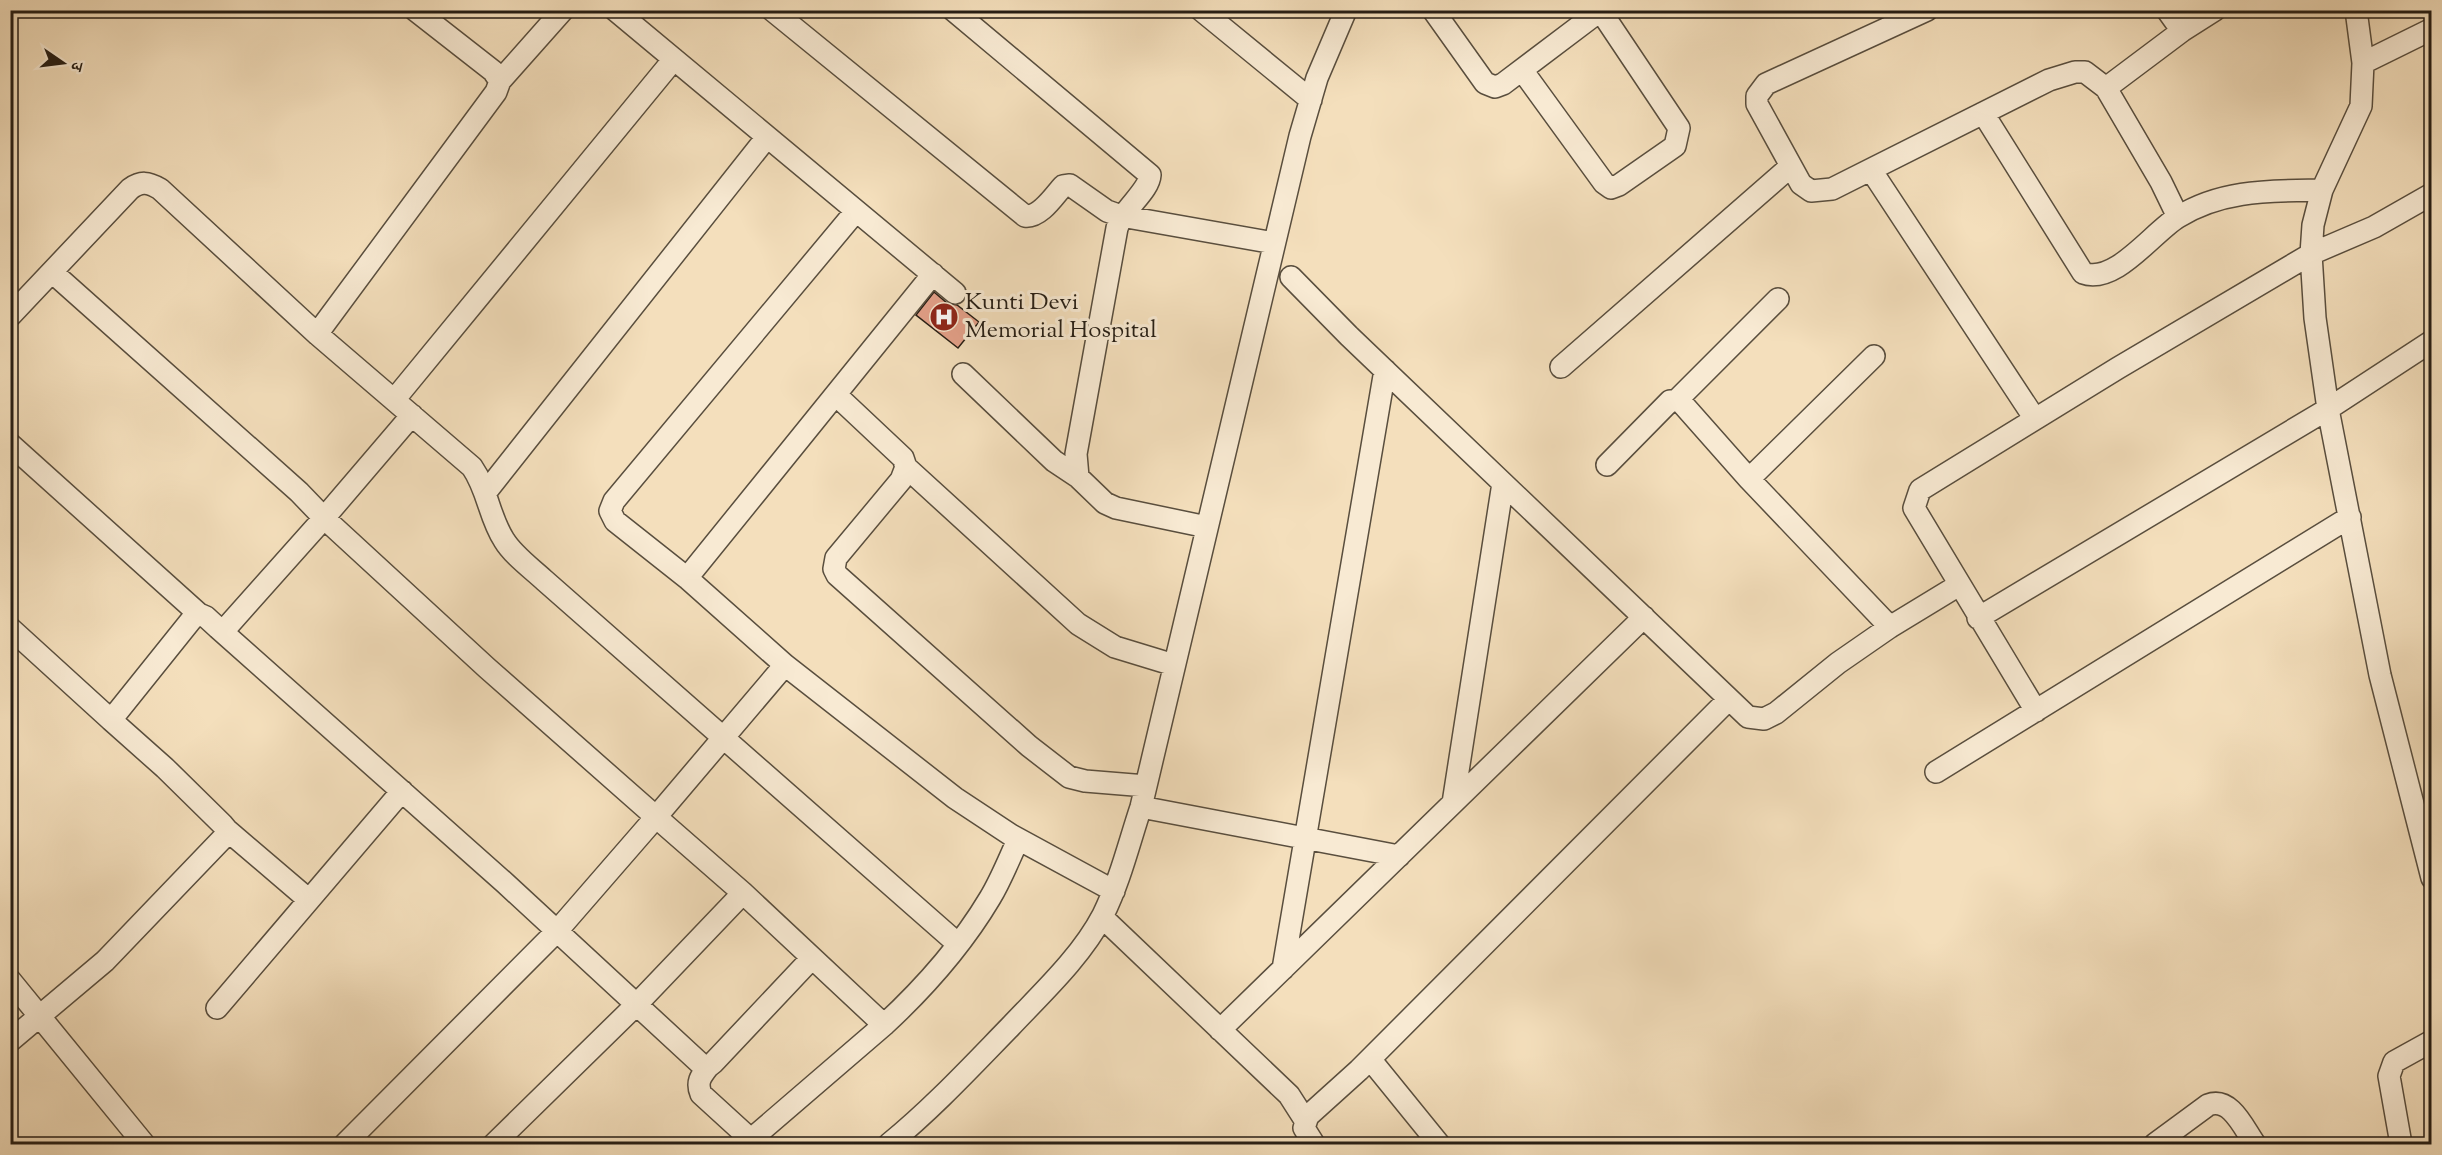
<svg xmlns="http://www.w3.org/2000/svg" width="2442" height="1155" font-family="'Sorts Mill Goudy','Noto Serif Devanagari',serif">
<rect width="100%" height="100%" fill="#f4dfbc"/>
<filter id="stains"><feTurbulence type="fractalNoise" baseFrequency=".00333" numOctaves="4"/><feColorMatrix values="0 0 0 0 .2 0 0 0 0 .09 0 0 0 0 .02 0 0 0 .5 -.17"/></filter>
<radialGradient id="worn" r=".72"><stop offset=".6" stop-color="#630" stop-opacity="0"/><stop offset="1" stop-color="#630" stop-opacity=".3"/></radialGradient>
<!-- building -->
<path fill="#e5a18a" stroke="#251d14" stroke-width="1.5" d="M 934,292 L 947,303 L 957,305 L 979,322 L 958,348 L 916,315 Z"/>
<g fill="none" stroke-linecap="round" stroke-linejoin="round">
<!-- minor casing -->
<g stroke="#594e3e" stroke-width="24">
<path id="minor" d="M 615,10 L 955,293
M 772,10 L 1025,216 C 1040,218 1054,196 1063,186 L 1070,185 L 1107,211 L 1121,216 L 1274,243
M 953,10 L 1150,175 C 1149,191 1123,209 1117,228 L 1076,454 L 1078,477 L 1105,503 L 1116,508 L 1207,527
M 1201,10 L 1311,100
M 1433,10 L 1485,83 L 1495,87 L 1503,84 L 1601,10
M 1927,10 L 1766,84 L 1757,96 L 1757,104 L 1801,184 L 1811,191 L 1832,189 L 2049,80 L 2075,72 L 2085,72 L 2106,88 L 2161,182 L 2178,217
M 2167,10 L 2182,31
M 2356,10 L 2363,63 L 2361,106 L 2322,190 L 2313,225 L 2311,254 L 2315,318 L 2328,409 L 2380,675 L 2432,878
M 2363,63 L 2432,29
M 1522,70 L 1604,183 L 1611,188 L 1619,185 L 1675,146 L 1679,128 L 1600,10
M 500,81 L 563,10
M 2106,88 L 2182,31 L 2215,10
M 1983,113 L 2083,273 C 2115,285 2152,233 2178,217 C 2223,189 2272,191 2322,190
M 1871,170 L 2035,419
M 52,272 L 299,492 L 324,518 L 412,415
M 1291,277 L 1349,336 L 1748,717 L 1764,719 L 1776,713 L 1838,663 L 1890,627 L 1959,585
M 10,316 L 130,189 C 141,181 148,182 160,189 L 317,334 L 472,467 C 488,490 489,517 504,540 C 513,555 531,568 544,580 L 958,944
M 317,334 L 496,92 L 500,81 L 493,71 L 415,10
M 1561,367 L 1790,167
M 963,374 L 1054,461 L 1078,477
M 836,395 L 903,458 L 906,467 L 901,480 L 836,558 L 834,569 L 837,575 L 1029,746 L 1069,777 L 1085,781 L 1146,786
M 394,400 L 674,59
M 1677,400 L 1778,299
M 10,444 L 199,614
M 1607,465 L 1670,401 L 1680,401 L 1749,479 L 1890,627
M 906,467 L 1078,624 L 1115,647 L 1174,665
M 1749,479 L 1874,356
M 486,492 L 767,137
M 687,578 L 933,274
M 1978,618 L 2328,409 L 2432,341
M 10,628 L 111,720
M 218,628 L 505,883 L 703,1066 L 708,1067 L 713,1063 L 812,958
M 785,665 L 687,578 L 615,521 L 610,511 L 614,501 L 856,211
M 2036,711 L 1914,508 L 1920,490 L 2118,368 L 2311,254 L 2374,227 L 2432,194
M 1936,772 L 2350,517
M 1453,803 L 1503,483
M 1141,807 L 1399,856
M 227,830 L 309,900
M 1102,917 L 1289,1095 L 1305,1120
M 1283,969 L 1385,370
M 10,980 L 144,1144
M 217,1008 L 402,791
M 884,1025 C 924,988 962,945 990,898 C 1001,880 1009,859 1018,840
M 1220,1030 L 1644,617
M 10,1041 L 105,961 L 225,836 L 227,830 L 222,824 L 165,768 L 111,720 L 192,619 L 199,614 L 206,617 L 218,628 L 226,628 L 324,518 L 487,668 L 656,817 L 785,665 L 955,798 L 1011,835 L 1114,891
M 1370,1059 L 1439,1144
M 345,1144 L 557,931 L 656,817 L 743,893 L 884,1025 L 755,1136 L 747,1136 L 701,1094 C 696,1082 701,1076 708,1067
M 494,1144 L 636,1005 L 743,893
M 889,1144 C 933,1108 971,1067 1010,1027 C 1042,993 1081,957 1103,915 C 1120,881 1129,843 1141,807 L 1300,136 L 1317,78 L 1346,10
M 1314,1144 L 1304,1128 L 1308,1116 L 1359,1070 L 1729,699
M 2155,1144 L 2208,1105 C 2231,1096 2244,1129 2255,1144
M 2401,1144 L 2389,1076 L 2394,1062 L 2432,1041"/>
</g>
<!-- minor -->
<use href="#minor" stroke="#f8ead3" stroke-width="21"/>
</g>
<!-- icons -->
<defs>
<g id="hospital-disc" transform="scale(1.5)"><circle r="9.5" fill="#8f2418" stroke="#f8ead3"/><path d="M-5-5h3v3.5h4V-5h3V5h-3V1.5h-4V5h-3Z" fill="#fff"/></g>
</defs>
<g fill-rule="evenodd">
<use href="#hospital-disc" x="944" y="317"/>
</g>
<g text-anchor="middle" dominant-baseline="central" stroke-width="6" stroke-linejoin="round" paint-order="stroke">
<!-- poi labels -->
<g font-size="24" fill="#251d14" stroke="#f8ead3" text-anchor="start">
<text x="965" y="303">Kunti Devi<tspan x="965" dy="28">Memorial Hospital</tspan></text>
</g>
</g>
<!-- margin -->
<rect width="2442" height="1155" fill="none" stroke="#f4dfbc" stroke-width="36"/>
<rect x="12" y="12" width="2418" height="1131" fill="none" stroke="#251d14" stroke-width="3"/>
<rect x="18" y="18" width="2406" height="1119" fill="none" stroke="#251d14" stroke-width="1.5"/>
<!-- north arrow -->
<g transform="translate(63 63) rotate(104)" stroke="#f8ead3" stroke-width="4.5" paint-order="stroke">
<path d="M0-4.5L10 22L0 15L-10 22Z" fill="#251d14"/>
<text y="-9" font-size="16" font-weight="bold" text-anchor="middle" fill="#251d14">उ</text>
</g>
<rect width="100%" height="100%" filter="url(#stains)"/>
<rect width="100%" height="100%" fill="url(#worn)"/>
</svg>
